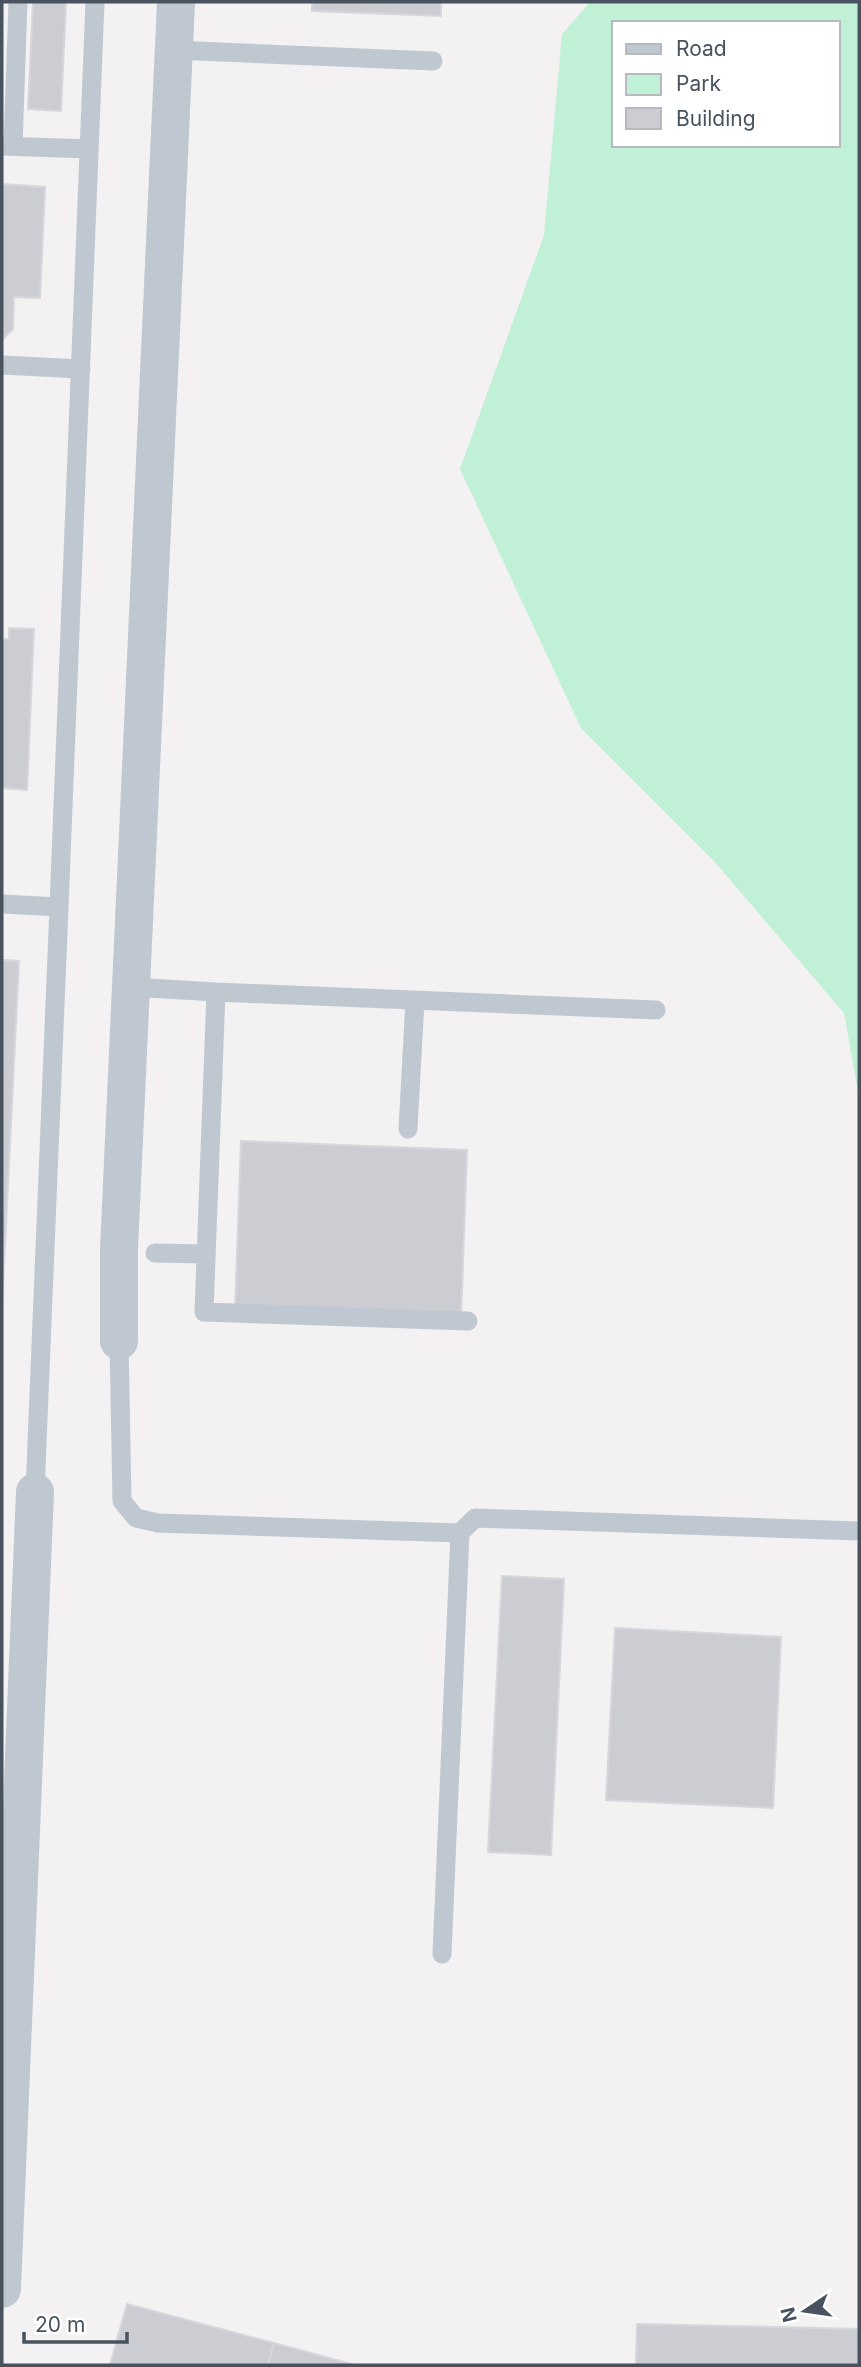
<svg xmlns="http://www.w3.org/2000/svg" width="861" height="2367" font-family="Inter,sans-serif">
<rect width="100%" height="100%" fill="#f3f1f1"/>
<!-- green -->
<path fill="#c0f0d6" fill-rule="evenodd" d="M 590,2 L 859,2 L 859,1097 L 844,1013 L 713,860 L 581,728 L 460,469 L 544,235 L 562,34 ZM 614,23 L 838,23 L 838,145 L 614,145 Z"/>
<!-- building -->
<path fill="#cbcdd3" stroke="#d5d7dc" stroke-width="2" d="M 33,2 L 66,2 L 61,111 L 28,109 Z
M 312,2 L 441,2 L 441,16 L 312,11 Z
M 2,184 L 45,187 L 40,298 L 14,297 L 13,329 L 2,340 Z
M 9,628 L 34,629 L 27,790 L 2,788 L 2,639 L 9,639 Z
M 2,960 L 19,961 L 2,1306 Z
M 241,1141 L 467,1150 L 461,1318 L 235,1310 Z
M 502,1576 L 564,1579 L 551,1855 L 488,1852 Z
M 615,1628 L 781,1637 L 773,1808 L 606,1800 Z
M 127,2304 L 274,2343 L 268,2365 L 110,2365 Z
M 637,2324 L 859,2329 L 859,2365 L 636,2365 Z
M 274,2343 L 355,2365 L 268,2365 Z"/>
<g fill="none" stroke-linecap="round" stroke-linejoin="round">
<!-- lane -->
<path stroke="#bfc7d0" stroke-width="19" d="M 174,50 L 433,61
M 2,146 L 89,149
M 13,146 L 18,2
M 2,365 L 81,369
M 2,904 L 59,907 L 95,2
M 131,987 L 216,992
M 408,1129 L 415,1001
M 155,1253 L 206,1254
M 468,1321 L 204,1312 L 216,992 L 656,1010
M 119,1341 L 122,1501 L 136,1518 L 158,1523 L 460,1533
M 35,1492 L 59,907
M 442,1954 L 460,1533 L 475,1518 L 859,1531"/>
<!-- street -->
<path stroke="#bfc7d0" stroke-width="38" d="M 119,1341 L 119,1249 L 176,2
M 2,2289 L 35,1492"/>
</g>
<!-- border -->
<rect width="861" height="2367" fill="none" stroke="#48535f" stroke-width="7"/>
<!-- legend -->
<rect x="612" y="21" width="228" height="126" fill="#ffffff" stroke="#b6babf" stroke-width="2"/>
<rect x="626" y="44" width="35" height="10" fill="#bfc7d0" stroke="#b6babf" stroke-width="2"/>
<text x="676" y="56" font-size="21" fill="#48535f">Road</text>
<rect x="626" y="74" width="35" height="21" fill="#c0f0d6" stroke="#b6babf" stroke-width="2"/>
<text x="676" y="91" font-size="21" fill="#48535f">Park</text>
<rect x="626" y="108" width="35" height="21" fill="#cbcdd3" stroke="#b6babf" stroke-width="2"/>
<text x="676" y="126" font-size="21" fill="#48535f">Building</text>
<!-- north arrow -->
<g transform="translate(805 2311) rotate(257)" stroke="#ffffff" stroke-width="5" paint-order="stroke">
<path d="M0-5L12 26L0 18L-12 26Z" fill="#48535f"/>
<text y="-10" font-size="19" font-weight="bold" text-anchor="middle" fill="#48535f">N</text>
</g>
<!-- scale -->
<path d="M24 2332v10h103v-10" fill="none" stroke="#48535f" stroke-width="3.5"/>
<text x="35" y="2332" font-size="21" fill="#48535f" stroke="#ffffff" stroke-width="5" paint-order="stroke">20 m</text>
</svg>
